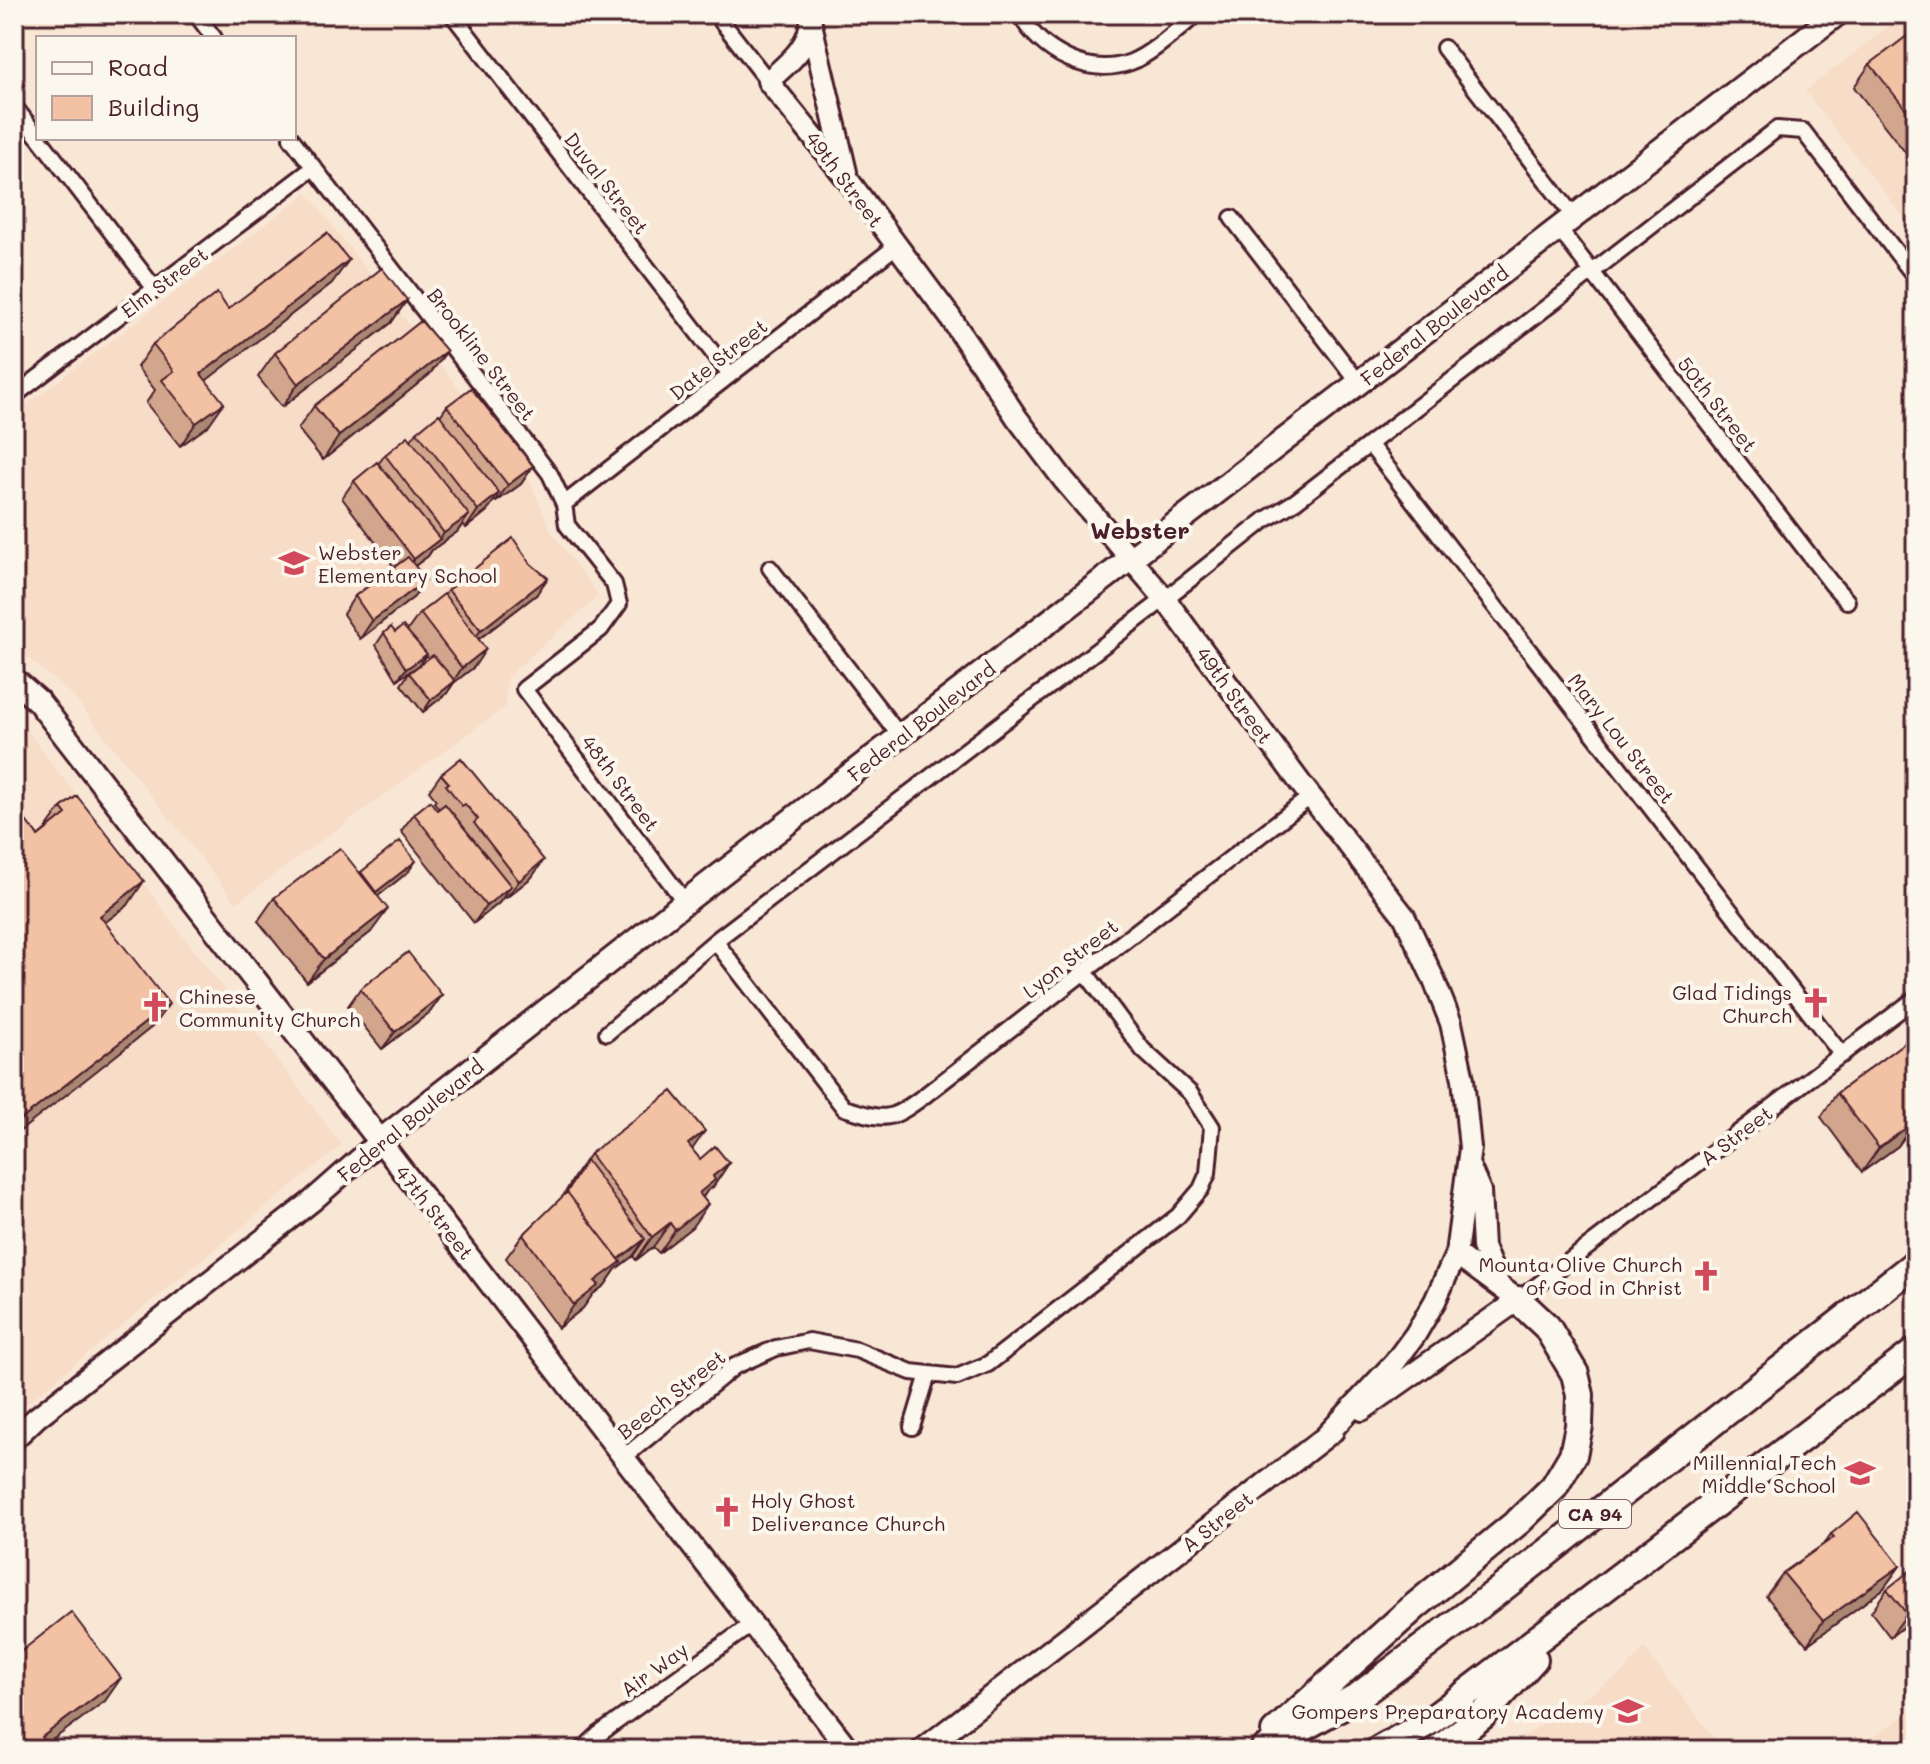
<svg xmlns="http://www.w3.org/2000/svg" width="1930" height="1764" font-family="Mali,sans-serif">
<rect width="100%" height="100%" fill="#f9e7d6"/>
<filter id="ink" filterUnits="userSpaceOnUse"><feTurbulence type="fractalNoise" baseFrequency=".0125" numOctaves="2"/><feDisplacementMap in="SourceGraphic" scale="16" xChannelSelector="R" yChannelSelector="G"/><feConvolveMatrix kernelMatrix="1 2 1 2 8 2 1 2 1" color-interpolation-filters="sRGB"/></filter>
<g filter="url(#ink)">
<!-- built -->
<path fill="#f7dcc7" d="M 1904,14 L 1916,14 L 1916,233 L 1805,91 Z
M 307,193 L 529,479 L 551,531 L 599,596 L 507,677 L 505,707 L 236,903 L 71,694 L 14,646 L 14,414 Z
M 14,720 L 25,728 L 342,1145 L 14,1414 Z
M 1644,1648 L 1724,1750 L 1502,1750 L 1623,1673 Z
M 1916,1707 L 1916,1750 L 1850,1750 L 1864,1744 Z"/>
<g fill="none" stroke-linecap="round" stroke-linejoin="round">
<!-- street casing -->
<g stroke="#4a1f2b" stroke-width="20">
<path id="street" d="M 196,14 L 214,38
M 452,14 L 730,375
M 716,14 L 768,81
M 1020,14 C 1040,52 1089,78 1131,62 C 1152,54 1179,28 1197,14
M 1444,48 L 1574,217
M 14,106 L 38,137
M 39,138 L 155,289
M 291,138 L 550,474 L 564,504 L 567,525 L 614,584 L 619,604 L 601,629 L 524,689 L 685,902
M 1232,218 L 1359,383
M 1559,229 L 1831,583 L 1847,601
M 14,396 L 313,168
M 1370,445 L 1842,1055
M 564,504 L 895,247
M 770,568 L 900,736
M 715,941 L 844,1108 C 885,1120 888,1123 924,1096 L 1310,797
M 607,1033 L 715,941 L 1188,581 L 1265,520 L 1296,501 L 1777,129 L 1803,131 L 1916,278
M 1518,1300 L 1916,998
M 912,1427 L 928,1374
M 623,1458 L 735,1366 L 776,1348 L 809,1341 L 857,1350 L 911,1372 L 957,1377 L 988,1364 L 1178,1216 L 1201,1189 L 1208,1173 L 1212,1127 L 1190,1093 L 1143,1050 L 1085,972
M 582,1750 L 598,1735 L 752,1624"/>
</g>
<!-- secondary casing -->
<g stroke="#4a1f2b" stroke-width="26">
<path id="secondary" d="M 811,14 C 813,44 789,63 768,81 L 848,180 L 950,317 L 1017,418 L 1063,479 L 1165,599 L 1301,784 L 1404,916 L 1433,978 L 1451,1023 L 1463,1079 L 1470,1148 L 1456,1254 L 1435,1301 L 1415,1335 L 1395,1362 L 1324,1438
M 812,28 L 846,172
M 1470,1168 L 1480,1191 L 1483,1247 L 1498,1283
M 1362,1410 L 1518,1300 L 1456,1254
M 14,1439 L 36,1418 L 312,1201 L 380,1141 L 849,1750
M 922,1750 L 1333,1431"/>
</g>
<!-- primary casing -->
<g stroke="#4a1f2b" stroke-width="28">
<path id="primary" d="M 14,680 L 38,701 L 380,1141 L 685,902 L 1837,14"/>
</g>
<!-- highway casing -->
<g stroke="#4a1f2b" stroke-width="32">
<path id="highway" d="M 1275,1732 L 1413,1608 L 1519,1521 L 1554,1487 L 1573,1455 L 1579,1426 L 1580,1395 L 1575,1374 L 1547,1327 L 1518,1300
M 1264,1750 L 1360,1695 L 1497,1592 L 1916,1263
M 1379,1750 L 1430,1721 L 1916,1351
M 1438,1750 L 1483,1715 L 1534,1659"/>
</g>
<!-- street -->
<use href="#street" stroke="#fbf7ec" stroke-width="14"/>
<!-- secondary -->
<use href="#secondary" stroke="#fbf7ec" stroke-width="20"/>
<!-- primary -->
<use href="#primary" stroke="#fbf7ec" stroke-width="22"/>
<!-- highway -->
<use href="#highway" stroke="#fbf7ec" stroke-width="26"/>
</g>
<!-- wall -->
<path fill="#d1a68d" stroke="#4a1f2b" stroke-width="2" d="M 1916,48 L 1916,166 L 1854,87 L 1870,64 Z
M 332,283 L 206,380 L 208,426 L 180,446 L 146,403 L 155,390 L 137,367 L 153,344 L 228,309 Z
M 407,300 L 391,323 L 282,407 L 258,377 L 275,353 Z
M 430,374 L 323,460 L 298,429 L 314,406 Z
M 447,406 L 533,466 L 521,484 L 496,502 L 494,500 L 487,511 L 466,528 L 463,524 L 457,532 L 432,550 L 428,556 L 415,566 L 414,597 L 360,639 L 343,614 L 355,596 L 394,567 L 342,498 L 354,481 L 378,464 L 385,455 L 411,440 L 417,432 L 440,416 Z
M 448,590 L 536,595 L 479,639 L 474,667 L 455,681 L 447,693 L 423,712 L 401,685 L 409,673 L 429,659 L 426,655 L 418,666 L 397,680 L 376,645 L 384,633 L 407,631 L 420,613 L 444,595 Z
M 441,774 L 532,877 L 506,898 L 504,896 L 499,903 L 474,923 L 401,831 L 414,814 L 437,810 L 439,809 L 434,802 L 436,800 L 429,791 Z
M 77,796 L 128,905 L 105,922 L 152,1027 L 38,836 L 45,830 L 61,808 Z
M 361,872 L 408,872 L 378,896 L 371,932 L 307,982 L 258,921 L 274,898 L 360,873 Z
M 360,989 L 442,995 L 430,1012 L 382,1049 L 348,1006 Z
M 1916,1034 L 1916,1124 L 1910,1129 L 1898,1146 L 1862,1172 L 1821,1117 L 1837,1093 Z
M 692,1150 L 700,1159 L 729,1163 L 713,1187 L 707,1191 L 703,1197 L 692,1227 L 659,1253 L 653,1247 L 636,1260 L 633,1256 L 616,1269 L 605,1285 L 593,1294 L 583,1308 L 558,1328 L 506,1258 L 523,1235 L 562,1198 L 574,1177 L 590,1154 Z
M 1831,1534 L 1900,1566 L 1883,1589 L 1807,1645 L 1766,1596 L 1783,1573 L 1824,1544 Z
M 1887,1589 L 1916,1617 L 1890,1637 L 1871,1612 Z"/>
<!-- shaded-wall -->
<path fill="#aa8773" stroke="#4a1f2b" stroke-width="2" d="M 349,260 L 332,283 L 185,397 L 201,374 Z
M 407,300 L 391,323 L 282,407 L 298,384 Z
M 447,351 L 430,374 L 323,460 L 339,436 Z
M 224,403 L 208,426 L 180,446 L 196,423 Z
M 533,466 L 521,484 L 496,502 L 508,485 Z
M 499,493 L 487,511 L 466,528 L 478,510 Z
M 469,515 L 457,532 L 432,550 L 428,556 L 401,576 L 414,559 L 440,539 L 444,533 Z
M 548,578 L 536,595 L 468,647 L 481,630 Z
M 426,580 L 414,597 L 360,639 L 372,621 Z
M 486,649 L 474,667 L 450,686 L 462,668 Z
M 427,654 L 418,666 L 397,680 L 406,669 Z
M 455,681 L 447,693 L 423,712 L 431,700 Z
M 544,860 L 532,877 L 506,898 L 519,881 Z
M 416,861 L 408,872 L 368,904 L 376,892 Z
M 144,881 L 128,905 L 83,939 L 100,916 Z
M 511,886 L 499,903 L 474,923 L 486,906 Z
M 388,909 L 371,932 L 307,982 L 324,959 Z
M 442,995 L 430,1012 L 382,1049 L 395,1032 Z
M 169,1004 L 152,1027 L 14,1136 L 14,1125 Z
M 1916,1114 L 1916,1124 L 1910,1129 L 1898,1146 L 1862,1172 L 1879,1148 Z
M 705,1131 L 689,1154 L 688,1144 Z
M 729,1163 L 713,1187 L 707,1191 L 699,1203 L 699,1193 L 713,1176 Z
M 708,1204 L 692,1227 L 659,1253 L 675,1230 Z
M 670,1223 L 653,1247 L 636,1260 L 652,1237 Z
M 645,1239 L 633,1256 L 616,1269 L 605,1285 L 593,1294 L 583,1308 L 558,1328 L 574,1305 L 595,1281 L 614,1263 Z
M 1900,1566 L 1883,1589 L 1807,1645 L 1823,1621 Z
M 1916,1607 L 1916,1617 L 1890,1637 L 1907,1614 Z
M 121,1678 L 105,1701 L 39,1750 L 42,1737 Z"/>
<!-- building -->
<path fill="#f3c1a4" stroke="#4a1f2b" stroke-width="2" d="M 1907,36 L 1916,48 L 1916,122 L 1870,64 Z
M 327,233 L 349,260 L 201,374 L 224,403 L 196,423 L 162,380 L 174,371 L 153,344 L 217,293 L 228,309 Z
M 382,268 L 407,300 L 298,384 L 275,353 Z
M 421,321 L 447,351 L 339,436 L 314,406 Z
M 471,388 L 533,466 L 508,485 L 447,406 Z
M 439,414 L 499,493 L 478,510 L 417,432 Z
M 408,436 L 469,515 L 444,533 L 385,455 Z
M 377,462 L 440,539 L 414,559 L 354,481 Z
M 513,538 L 531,564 L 548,578 L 481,630 L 448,590 Z
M 408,557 L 426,580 L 372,621 L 355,596 Z
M 444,594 L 486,649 L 462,668 L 420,613 Z
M 403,626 L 427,654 L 406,669 L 384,633 L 391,627 L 395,632 Z
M 433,655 L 455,681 L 431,700 L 409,673 Z
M 461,758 L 544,860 L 519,881 L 474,823 L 478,819 L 465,804 L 462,806 L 446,785 L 449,783 L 441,774 Z
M 77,796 L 144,881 L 100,916 L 169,1004 L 14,1125 L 14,822 L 22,816 L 38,836 L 66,814 L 61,808 Z
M 430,801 L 437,810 L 445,804 L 511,886 L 486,906 L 414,814 Z
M 400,841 L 416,861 L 376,892 L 361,872 Z
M 340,848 L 388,909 L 324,959 L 274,898 Z
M 408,952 L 442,995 L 395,1032 L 360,989 Z
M 1916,1034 L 1916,1114 L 1914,1115 L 1914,1122 L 1879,1148 L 1837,1093 Z
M 672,1091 L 705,1131 L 688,1144 L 700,1159 L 715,1146 L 729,1163 L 713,1176 L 715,1180 L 699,1193 L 708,1204 L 675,1230 L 670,1223 L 652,1237 L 590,1154 Z
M 586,1160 L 645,1239 L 619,1259 L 567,1192 L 566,1194 Z
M 567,1192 L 621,1262 L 595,1281 L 599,1285 L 574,1305 L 523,1235 Z
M 1858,1512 L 1900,1566 L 1823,1621 L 1783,1573 L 1834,1537 L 1831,1534 Z
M 1916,1566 L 1916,1607 L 1907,1614 L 1887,1589 Z
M 71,1612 L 121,1678 L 42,1737 L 48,1745 L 40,1750 L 14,1750 L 14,1657 Z"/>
</g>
<!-- icons -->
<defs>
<g id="school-bare" transform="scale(2.4)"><path d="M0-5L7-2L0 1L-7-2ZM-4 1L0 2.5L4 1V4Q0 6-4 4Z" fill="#d1495b" stroke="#fbf7ec" stroke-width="2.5" paint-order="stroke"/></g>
<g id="church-bare" transform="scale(2.4)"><path d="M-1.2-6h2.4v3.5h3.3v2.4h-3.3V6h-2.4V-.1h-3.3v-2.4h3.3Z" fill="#d1495b" stroke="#fbf7ec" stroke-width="2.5" paint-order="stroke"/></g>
</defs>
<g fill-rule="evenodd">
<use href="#school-bare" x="294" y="563"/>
<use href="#church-bare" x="1816" y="1003"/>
<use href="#church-bare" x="155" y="1007"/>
<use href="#church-bare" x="1706" y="1276"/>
<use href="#school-bare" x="1860" y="1473"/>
<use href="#church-bare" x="727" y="1512"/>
<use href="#school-bare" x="1628" y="1711"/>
</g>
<g text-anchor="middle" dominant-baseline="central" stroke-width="8" stroke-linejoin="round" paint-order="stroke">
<!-- shield labels -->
<rect fill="#fbf7ec" stroke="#7f6065" stroke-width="2" x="1559" y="1500" width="72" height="28" rx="6"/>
<g font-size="18" font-weight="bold" fill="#4a1f2b">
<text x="1595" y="1514">CA 94</text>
</g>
<!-- street labels -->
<g font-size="20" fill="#4a1f2b" stroke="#fbf7ec">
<text transform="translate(845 179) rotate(53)">49th Street</text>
<text transform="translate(607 183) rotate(52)">Duval Street</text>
<text transform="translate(164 282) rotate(-37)">Elm Street</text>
<text transform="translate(1434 325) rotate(-38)">Federal Boulevard</text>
<text transform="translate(482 354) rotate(52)">Brookline Street</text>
<text transform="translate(718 359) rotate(-38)">Date Street</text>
<text transform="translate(1718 404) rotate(52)">50th Street</text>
<text transform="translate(1235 695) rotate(54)">49th Street</text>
<text transform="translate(921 721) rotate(-38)">Federal Boulevard</text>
<text transform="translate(1622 738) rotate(52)">Mary Lou Street</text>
<text transform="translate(621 783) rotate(53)">48th Street</text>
<text transform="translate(1070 958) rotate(-38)">Lyon Street</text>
<text transform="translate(410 1120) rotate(-39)">Federal Boulevard</text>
<text transform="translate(1736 1135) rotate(-37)">A Street</text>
<text transform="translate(435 1212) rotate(52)">47th Street</text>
<text transform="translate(671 1394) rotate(-38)">Beech Street</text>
<text transform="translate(1217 1521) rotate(-38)">A Street</text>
<text transform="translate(654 1669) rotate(-36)">Air Way</text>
</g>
<!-- poi labels -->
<g font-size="20" fill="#4a1f2b" stroke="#fbf7ec" text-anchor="end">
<text x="318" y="552" text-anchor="start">Webster<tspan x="318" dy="23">Elementary School</tspan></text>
<text x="1792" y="992">Glad Tidings<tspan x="1792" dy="23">Church</tspan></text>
<text x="179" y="996" text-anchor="start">Chinese<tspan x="179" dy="23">Community Church</tspan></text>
<text x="1682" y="1264">Mounta Olive Church<tspan x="1682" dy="23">of God in Christ</tspan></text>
<text x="1836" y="1462">Millennial Tech<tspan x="1836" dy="23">Middle School</tspan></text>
<text x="751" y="1500" text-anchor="start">Holy Ghost<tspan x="751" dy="23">Deliverance Church</tspan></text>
<text x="1604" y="1711">Gompers Preparatory Academy</text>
</g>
<!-- quarter labels -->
<g font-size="24" font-weight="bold" fill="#4a1f2b" stroke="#fbf7ec">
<text x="1140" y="529">Webster</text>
</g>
</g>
<!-- margin -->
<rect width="1930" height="1764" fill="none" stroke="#fbf7ec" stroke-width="48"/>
<rect x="24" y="24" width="1882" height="1716" fill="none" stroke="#4a1f2b" stroke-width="3" filter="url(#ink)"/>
<!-- legend -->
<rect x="36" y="36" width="260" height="104" fill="#fbf7ec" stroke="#b4a19f" stroke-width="2"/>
<rect x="52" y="62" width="40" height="12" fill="#fbf7ec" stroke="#b4a19f" stroke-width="2"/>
<text x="108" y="76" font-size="24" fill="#4a1f2b">Road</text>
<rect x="52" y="96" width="40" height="24" fill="#f3c1a4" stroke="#b4a19f" stroke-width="2"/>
<text x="108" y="116" font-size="24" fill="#4a1f2b">Building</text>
</svg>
